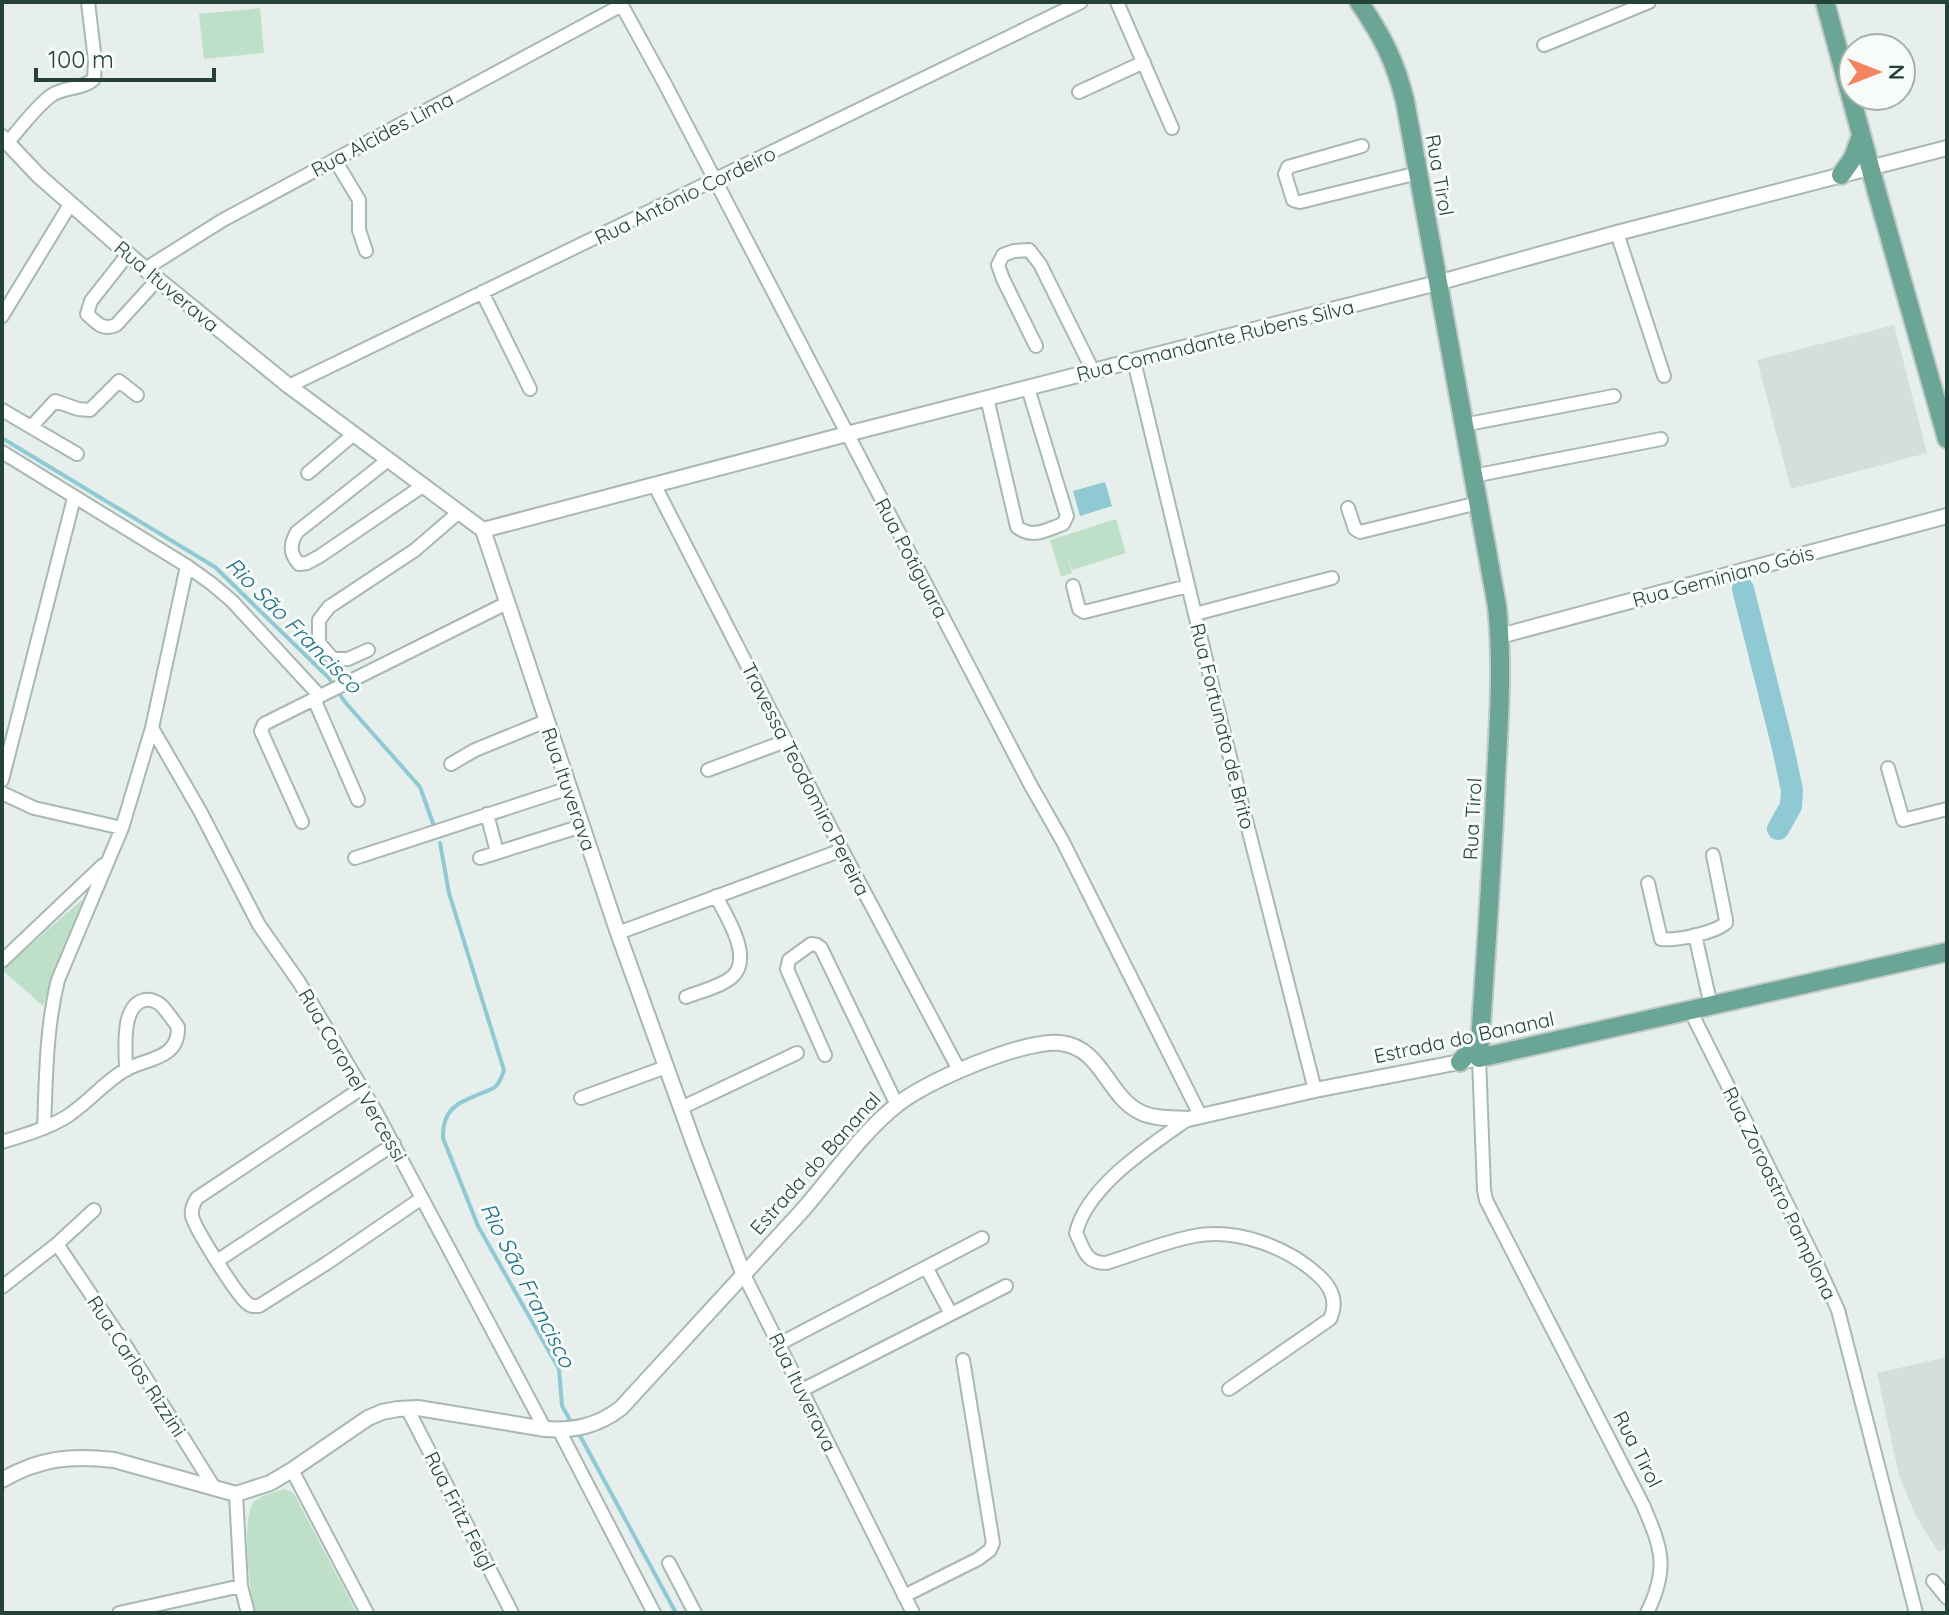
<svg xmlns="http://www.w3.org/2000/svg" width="1949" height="1615" font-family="Quicksand,sans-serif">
<rect width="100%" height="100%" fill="#e6efeb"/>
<!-- built -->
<path fill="#d4dfda" d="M 1894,325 L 1927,453 L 1791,489 L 1757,360 Z
M 1947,1357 L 1947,1548 L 1938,1552 L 1915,1514 L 1899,1476 L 1877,1373 Z"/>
<!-- green -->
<path fill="#bfe0c8" d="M 260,8 L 264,53 L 204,59 L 199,14 Z
M 1116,519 L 1126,553 L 1072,570 L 1066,552 L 1072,573 L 1061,577 L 1050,540 Z
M 83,899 L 43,1006 L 2,970 Z
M 284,1489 L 290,1491 L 294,1494 L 357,1613 L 255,1613 C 250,1593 240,1515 255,1501 C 262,1495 275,1492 284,1489 Z"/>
<!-- water -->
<path fill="#8ec9d4" d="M 1105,482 L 1112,506 L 1080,516 L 1073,491 Z"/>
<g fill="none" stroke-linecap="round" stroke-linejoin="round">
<!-- stream -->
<path stroke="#8ec9d4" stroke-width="4" d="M 2,438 L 215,567 L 328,677 L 345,702 L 420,787 L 435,829
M 440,843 L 449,893 L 504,1070 C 502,1076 500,1083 495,1087 C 491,1090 486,1091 482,1093 C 458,1103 442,1108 443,1138 L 478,1226 L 559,1369 L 562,1406 L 573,1425
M 578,1432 L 676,1613"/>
<!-- river -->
<path stroke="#8ec9d4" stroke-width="22" d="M 1743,589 L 1783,748 L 1792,790 L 1791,806 L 1778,829"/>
<!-- minor casing -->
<g stroke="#a8b8b2" stroke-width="16">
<path id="minor" d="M 620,2 L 665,84 L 1030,784 L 1063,842 L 1200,1115
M 1117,2 L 1172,128
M 1544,45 L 1649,2
M 1079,92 L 1144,62
M 7,143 C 20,129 36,106 52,95 C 66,86 82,90 94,79 L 95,61 L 88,2
M 1362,146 L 1288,167 L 1285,174 L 1293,200 L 1300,202 L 1418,173
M 335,160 L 359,200 L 359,230 L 366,251
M 1617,233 L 1664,376
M 128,254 L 91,301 L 87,314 C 97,323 103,331 116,325 L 158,279
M 145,269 L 223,220 L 622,5
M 482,292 L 530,389
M 2,316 L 71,203
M 1036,346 L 1003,279 L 998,265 L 1003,255 L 1014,251 L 1029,250 L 1040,264 L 1093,371
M 1134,361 L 1222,726 L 1315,1090
M 289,386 L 1081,2
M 987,398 L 1017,527 C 1033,539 1046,530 1063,524 L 1067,516 L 1028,388
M 2,410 L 77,454
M 1463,425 L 1614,396
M 31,427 L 55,401 L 78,409 L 90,410 L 119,381 L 137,395
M 2,452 L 187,566 L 212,584 L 232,601 L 317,693
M 388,460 L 297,532 C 290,544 289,553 299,564 L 307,563 L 320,556 L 424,485
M 308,473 L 354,434
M 1473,476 L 1661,439
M 655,486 L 842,850 L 959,1070
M 1348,508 L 1355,529 L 1360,532 L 1478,503
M 1073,586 L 1079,609 L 1084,612 L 1188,586
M 1195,614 L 1332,578
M 368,650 L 348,659 L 333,659 L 319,643 L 319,620 L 329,607 L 415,550 L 459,512
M 314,699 L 358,800
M 152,728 L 200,811 L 259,925 L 299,982 L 376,1112 L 545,1429
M 451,764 L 475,750 L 546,721
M 1888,768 L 1903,820 L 1947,809
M 708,770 L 786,741
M 2,780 L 74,498
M 2,793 L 34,808 L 122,828
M 487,814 L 497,852
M 302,822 L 261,731 L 264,724 L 507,603
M 355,858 L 569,788
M 480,858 L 582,826
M 1648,883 L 1661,939 C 1677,941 1714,933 1726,923 L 1726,920 L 1713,855
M 618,933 L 842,850
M 1695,935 L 1711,1006
M 2,961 L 103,865
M 686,997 C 701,991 720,987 732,977 C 754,958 726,916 716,896
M 1690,1010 L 1816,1262 L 1838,1310 L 1916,1613
M 825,1055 L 787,969 L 789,960 L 811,944 L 817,945 L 821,948 L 897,1105
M 1479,1058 L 1484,1190 L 1486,1200 L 1643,1505 C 1662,1549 1669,1568 1647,1613
M 362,1088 L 197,1198 C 193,1204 191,1209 192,1216 C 195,1229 237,1295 247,1303 C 252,1307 253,1306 259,1306 L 327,1263 L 422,1198
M 581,1098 L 666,1067
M 681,1108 L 797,1053
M 1188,1119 C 1150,1146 1087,1186 1076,1233 C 1084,1249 1085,1263 1106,1263 C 1135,1254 1164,1242 1194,1236 C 1237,1228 1288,1247 1319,1276 C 1332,1288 1338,1302 1330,1319 L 1229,1389
M 44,1128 C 46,1078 46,1028 58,980 L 122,828 L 152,728 L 187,566
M 2,1142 C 24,1135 46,1129 66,1117 C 87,1104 103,1083 125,1070 C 146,1058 179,1060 178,1027 C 173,1020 168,1013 162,1006 C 158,1002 151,999 145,1000 C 120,1005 126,1051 126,1070
M 57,1244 L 127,1348 L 215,1489
M 217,1261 L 394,1144
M 926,1267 L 951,1314
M 743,1273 L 913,1613
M 2,1287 L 57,1244 L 94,1210
M 779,1344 L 982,1238
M 802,1390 L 1006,1286
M 407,1408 L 512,1613
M 559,1430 L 654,1613
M 292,1470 L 367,1613
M 236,1494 L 241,1586 L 248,1613
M 669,1563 L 695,1613
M 1933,1581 L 1947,1598
M 904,1596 L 978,1559 L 990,1550 L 993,1543 L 963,1360
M 119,1613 L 241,1586"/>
</g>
<!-- tertiary casing -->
<g stroke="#a8b8b2" stroke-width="18">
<path id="tertiary" d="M 2,137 L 39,176 L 145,269 L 289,386 L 483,530 L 618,933 L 695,1147 L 743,1273
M 483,530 L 847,434 L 1437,283 L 1617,233 L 1947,148
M 1500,636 L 1947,516
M 2,1480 C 40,1458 71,1455 114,1460 L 236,1494 L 270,1483 L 292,1470 L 368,1418 L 382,1412 L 398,1409 L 418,1408 L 545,1429 C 574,1431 598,1426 621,1408 C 680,1343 741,1278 801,1212 C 833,1176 860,1134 898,1104 C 926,1081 1025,1039 1060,1043 C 1102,1047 1107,1096 1140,1112 C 1154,1119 1172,1118 1188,1119 L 1315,1090 L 1470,1060"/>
</g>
<!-- primary casing -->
<g stroke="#c2cac8" stroke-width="22">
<path id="primary" d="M 1359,2 C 1382,36 1395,60 1405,101 L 1497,606 C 1503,663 1499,720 1496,777 C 1492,871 1485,964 1479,1058 L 1947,952
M 1825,2 L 1878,196 L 1947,439
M 1841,175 L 1853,158 L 1861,136
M 1460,1062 L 1474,1046 L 1479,1038"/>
</g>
<!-- minor -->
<use href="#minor" stroke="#fff" stroke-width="12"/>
<!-- tertiary -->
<use href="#tertiary" stroke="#fff" stroke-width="14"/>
<!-- primary -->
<use href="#primary" stroke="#6aa596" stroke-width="18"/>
</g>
<g text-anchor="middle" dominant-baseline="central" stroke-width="6" stroke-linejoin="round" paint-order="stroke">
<!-- street labels -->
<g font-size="20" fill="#24423a" stroke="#f7fbf9">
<text transform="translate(382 134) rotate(-28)">Rua Alcides Lima</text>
<text transform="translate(1440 175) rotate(80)">Rua Tirol</text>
<text transform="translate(685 195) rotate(-26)">Rua Antônio Cordeiro</text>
<text transform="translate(167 286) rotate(40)">Rua Ituverava</text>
<text transform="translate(1215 340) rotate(-14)">Rua Comandante Rubens Silva</text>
<text transform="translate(912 558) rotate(62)">Rua Potiguara</text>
<text transform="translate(1723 576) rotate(-15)">Rua Geminiano Góis</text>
<text transform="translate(1223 726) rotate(76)">Rua Fortunato de Brito</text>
<text transform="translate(806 779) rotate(63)">Travessa Teodomiro Pereira</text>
<text transform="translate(569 789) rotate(71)">Rua Ituverava</text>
<text transform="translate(1472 819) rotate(-87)">Rua Tirol</text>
<text transform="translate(1464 1037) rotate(-12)">Estrada do Bananal</text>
<text transform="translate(353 1075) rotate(60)">Rua Coronel Vercessi</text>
<text transform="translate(815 1163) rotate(-48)">Estrada do Bananal</text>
<text transform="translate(1780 1193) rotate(64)">Rua Zoroastro Pamplona</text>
<text transform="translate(137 1366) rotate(57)">Rua Carlos Rizzini</text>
<text transform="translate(803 1392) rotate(64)">Rua Ituverava</text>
<text transform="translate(1638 1449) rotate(63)">Rua Tirol</text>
<text transform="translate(460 1511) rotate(63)">Rua Fritz Feigl</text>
</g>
<!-- water labels -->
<g font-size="22" font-style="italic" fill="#1c6f80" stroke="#f7fbf9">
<text transform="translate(294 625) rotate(45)">Rio São Francisco</text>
<text transform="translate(528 1285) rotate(63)">Rio São Francisco</text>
</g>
</g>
<!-- border -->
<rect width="1949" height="1615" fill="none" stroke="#24423a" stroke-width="8"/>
<!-- north arrow -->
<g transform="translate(1877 72) rotate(90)"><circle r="38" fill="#f7fbf9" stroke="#a3b1ad" stroke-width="2"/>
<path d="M0-6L14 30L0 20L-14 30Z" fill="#f4845f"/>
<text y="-12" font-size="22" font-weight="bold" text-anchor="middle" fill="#24423a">N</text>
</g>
<!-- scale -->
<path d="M36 68v12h178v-12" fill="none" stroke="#24423a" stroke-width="4"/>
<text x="48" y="68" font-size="24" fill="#24423a" stroke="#f7fbf9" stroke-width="6" paint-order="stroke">100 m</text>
</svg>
